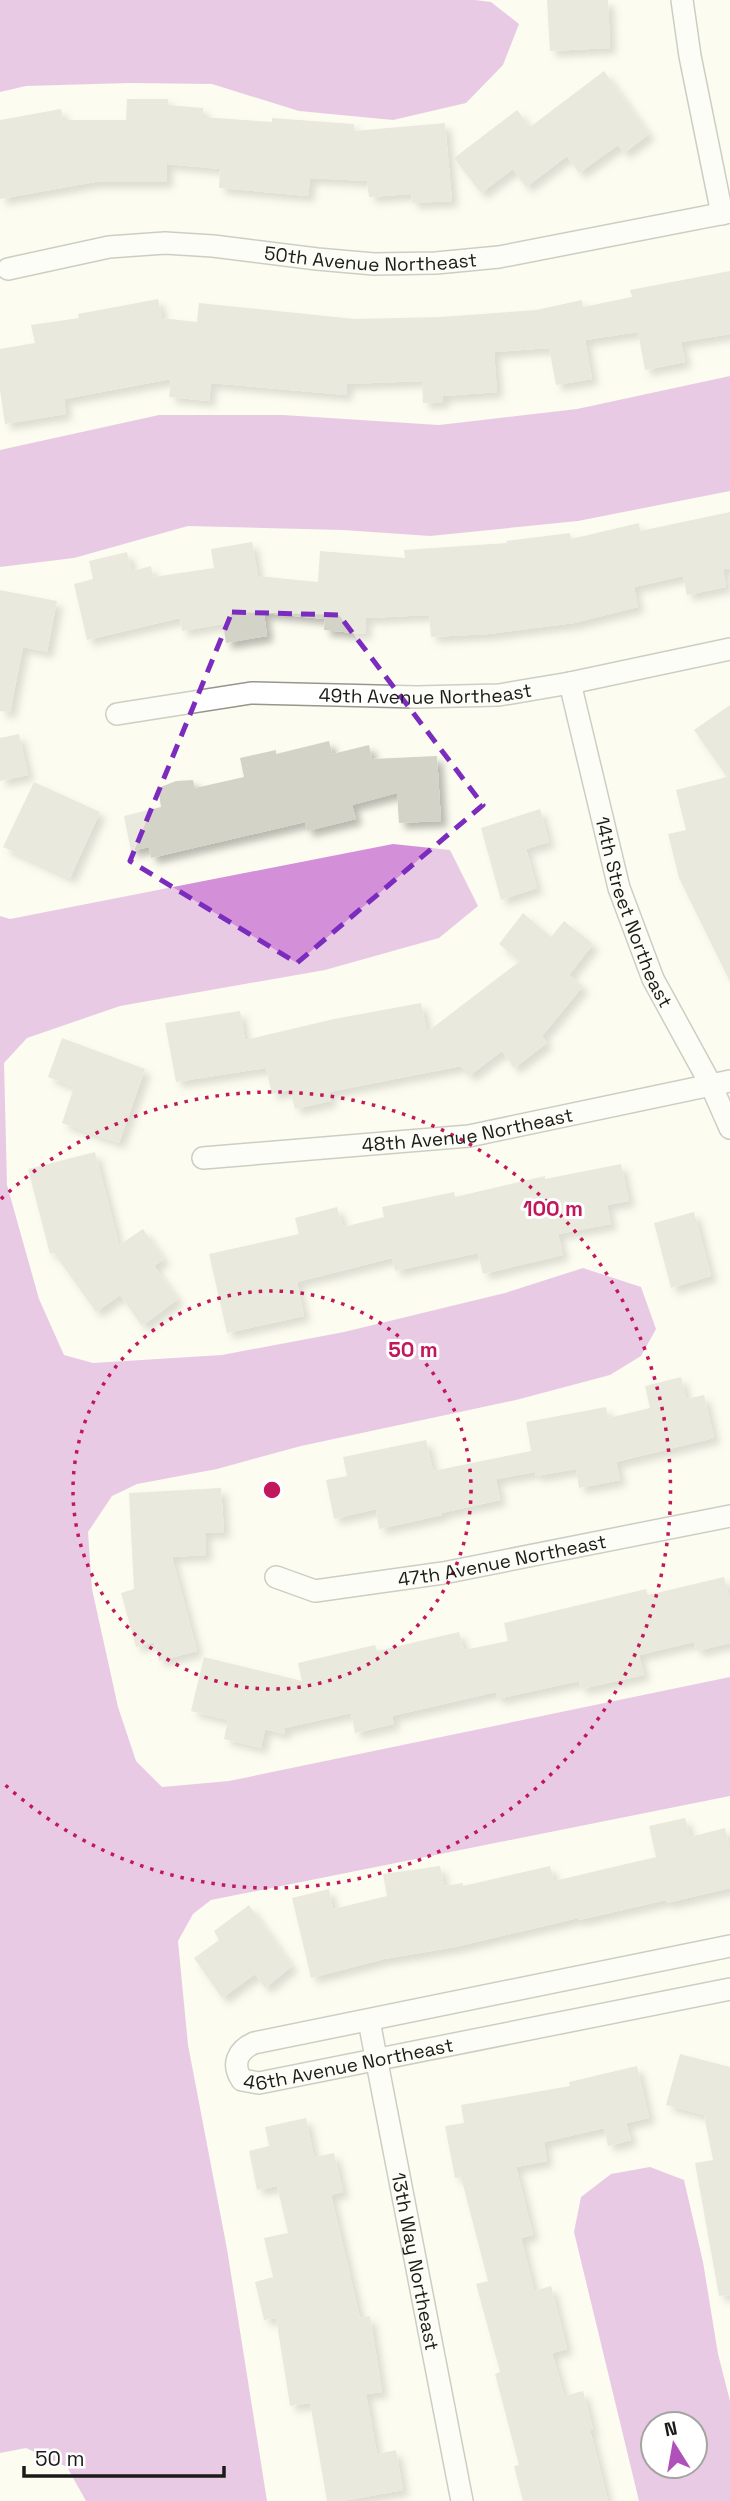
<svg xmlns="http://www.w3.org/2000/svg" width="730" height="2501" font-family="'Space Grotesk',sans-serif">
<defs>
<filter id="shadow"><feDropShadow dx="6" dy="6" stdDeviation="3.5" flood-color="#0004"/></filter>
</defs>
<rect width="100%" height="100%" fill="#fcfcf0"/>
<!-- water -->
<path fill="#d38fd8" fill-rule="evenodd" d="M 0,0 L 475,0 L 491,2 L 519,24 L 503,65 L 466,103 L 393,120 L 299,111 L 212,84 L 129,83 L 26,86 L 0,92 Z
M 730,376 L 730,491 L 578,521 L 430,536 L 343,530 L 188,526 L 74,558 L 0,567 L 0,450 L 159,415 L 283,415 L 439,425 L 577,409 Z
M 393,844 L 450,850 L 478,906 L 439,938 L 325,970 L 120,1006 L 27,1038 L 4,1063 L 7,1185 L 39,1299 L 64,1355 L 93,1363 L 222,1355 L 344,1332 L 505,1293 L 583,1268 L 641,1287 L 656,1329 L 641,1356 L 610,1375 L 516,1400 L 301,1446 L 217,1469 L 137,1484 L 112,1496 L 88,1532 L 92,1589 L 118,1707 L 136,1761 L 162,1787 L 229,1781 L 730,1677 L 730,1796 L 211,1900 L 193,1914 L 178,1941 L 188,2045 L 227,2249 L 267,2501 L 86,2501 L 67,2467 L 26,2448 L 0,2453 L 0,916 L 10,919 Z
M 650,2167 L 684,2180 L 703,2262 L 718,2354 L 730,2401 L 730,2501 L 639,2501 L 574,2232 L 581,2197 L 611,2174 ZM 653,2424 L 695,2424 L 695,2466 L 653,2466 Z"/>
<!-- building -->
<path fill="#d3d3c8" filter="url(#shadow)" d="M 547,0 L 608,0 L 610,48 L 550,51 Z
M 604,71 L 649,134 L 624,153 L 618,145 L 579,173 L 567,156 L 526,187 L 513,169 L 481,193 L 454,158 L 517,110 L 530,127 Z
M 127,99 L 168,99 L 168,105 L 203,108 L 203,117 L 272,122 L 272,118 L 354,124 L 354,131 L 445,123 L 452,201 L 412,203 L 411,194 L 369,197 L 367,181 L 310,178 L 308,196 L 219,188 L 220,169 L 167,164 L 167,182 L 95,182 L 0,199 L 0,120 L 61,109 L 63,120 L 126,120 Z
M 730,271 L 730,334 L 681,342 L 685,362 L 645,370 L 638,332 L 585,340 L 592,379 L 556,385 L 549,348 L 494,352 L 497,392 L 443,396 L 443,402 L 423,403 L 422,381 L 347,384 L 346,395 L 211,383 L 209,401 L 169,397 L 171,379 L 64,399 L 66,414 L 5,424 L 0,390 L 0,349 L 35,343 L 31,325 L 79,318 L 78,314 L 158,299 L 162,318 L 197,322 L 199,303 L 355,319 L 440,317 L 536,310 L 582,300 L 583,307 L 632,297 L 630,290 Z
M 730,512 L 730,568 L 723,569 L 726,587 L 687,595 L 683,576 L 634,587 L 638,607 L 574,623 L 488,634 L 431,637 L 429,615 L 366,618 L 365,634 L 324,630 L 325,619 L 264,613 L 267,636 L 226,643 L 223,624 L 182,631 L 180,618 L 87,640 L 74,584 L 93,579 L 89,561 L 127,552 L 132,571 L 151,566 L 153,577 L 214,568 L 211,549 L 252,542 L 258,576 L 318,582 L 320,551 L 405,558 L 404,550 L 507,543 L 506,541 L 570,533 L 571,539 L 639,523 L 640,531 Z
M 0,590 L 57,601 L 47,652 L 23,647 L 10,712 L 0,711 Z
M 730,705 L 730,982 L 679,878 L 668,834 L 686,830 L 676,790 L 727,777 L 694,730 Z
M 19,734 L 28,775 L 0,781 L 0,738 Z
M 329,741 L 332,754 L 369,745 L 372,759 L 437,756 L 441,821 L 399,823 L 397,793 L 352,805 L 356,819 L 307,831 L 305,822 L 151,858 L 149,847 L 131,851 L 124,816 L 161,807 L 158,788 L 176,781 L 193,780 L 195,788 L 244,777 L 240,758 L 276,750 L 276,754 Z
M 34,782 L 100,812 L 70,878 L 3,847 Z
M 540,809 L 549,842 L 526,849 L 537,888 L 501,900 L 481,828 Z
M 523,913 L 551,937 L 564,921 L 593,944 L 569,975 L 583,986 L 542,1036 L 547,1043 L 514,1068 L 502,1051 L 469,1076 L 461,1066 L 329,1092 L 331,1101 L 295,1109 L 290,1090 L 272,1094 L 266,1068 L 176,1082 L 165,1023 L 240,1011 L 245,1040 L 334,1019 L 421,1003 L 427,1032 L 520,961 L 499,944 Z
M 62,1038 L 145,1069 L 119,1143 L 62,1123 L 74,1087 L 48,1077 Z
M 95,1152 L 119,1245 L 143,1229 L 164,1259 L 154,1266 L 178,1299 L 142,1326 L 120,1295 L 96,1312 L 54,1253 L 50,1254 L 28,1169 Z
M 621,1164 L 629,1201 L 607,1205 L 611,1224 L 558,1234 L 563,1255 L 483,1274 L 478,1253 L 395,1271 L 392,1258 L 297,1282 L 304,1316 L 227,1333 L 209,1254 L 299,1234 L 295,1218 L 337,1207 L 343,1227 L 384,1217 L 382,1207 L 454,1192 L 455,1197 L 545,1176 L 545,1179 Z
M 694,1212 L 711,1276 L 671,1288 L 654,1223 Z
M 681,1377 L 686,1399 L 704,1395 L 714,1438 L 616,1462 L 620,1480 L 579,1488 L 576,1469 L 536,1476 L 535,1472 L 496,1479 L 500,1500 L 441,1513 L 442,1515 L 379,1529 L 376,1509 L 334,1519 L 326,1480 L 347,1476 L 343,1457 L 426,1440 L 433,1471 L 531,1451 L 526,1422 L 606,1407 L 608,1418 L 650,1408 L 645,1386 Z
M 221,1488 L 224,1532 L 205,1533 L 206,1555 L 172,1557 L 197,1651 L 159,1661 L 154,1642 L 136,1647 L 121,1593 L 134,1589 L 129,1493 Z
M 724,1577 L 730,1600 L 730,1643 L 697,1651 L 694,1642 L 639,1655 L 644,1675 L 581,1689 L 579,1681 L 497,1699 L 496,1692 L 392,1716 L 394,1724 L 355,1733 L 351,1713 L 285,1728 L 284,1734 L 265,1729 L 261,1748 L 224,1739 L 228,1720 L 191,1711 L 204,1657 L 302,1681 L 298,1663 L 375,1645 L 377,1651 L 459,1632 L 464,1650 L 508,1641 L 504,1623 L 646,1589 L 648,1595 Z
M 685,1818 L 690,1837 L 725,1828 L 730,1849 L 730,1888 L 667,1903 L 666,1900 L 579,1920 L 578,1918 L 455,1947 L 384,1959 L 311,1978 L 292,1898 L 329,1889 L 333,1909 L 387,1896 L 383,1874 L 440,1866 L 444,1886 L 463,1883 L 463,1886 L 550,1866 L 554,1881 L 656,1857 L 649,1826 Z
M 249,1905 L 292,1966 L 265,1988 L 255,1974 L 222,1998 L 194,1958 L 219,1940 L 214,1931 Z
M 680,2054 L 730,2067 L 730,2295 L 719,2296 L 695,2163 L 713,2160 L 704,2115 L 666,2105 Z
M 637,2066 L 649,2118 L 626,2123 L 631,2140 L 608,2146 L 604,2128 L 544,2142 L 547,2161 L 516,2167 L 533,2235 L 521,2238 L 534,2291 L 551,2286 L 567,2349 L 552,2353 L 564,2396 L 583,2391 L 593,2430 L 590,2430 L 608,2501 L 523,2501 L 514,2466 L 519,2465 L 495,2374 L 500,2372 L 476,2284 L 488,2281 L 461,2177 L 455,2178 L 445,2126 L 464,2123 L 461,2105 L 570,2086 L 569,2082 Z
M 306,2118 L 314,2157 L 334,2153 L 343,2192 L 331,2195 L 360,2318 L 370,2316 L 382,2392 L 366,2394 L 377,2454 L 396,2450 L 403,2490 L 343,2501 L 327,2501 L 310,2403 L 290,2406 L 276,2318 L 264,2320 L 255,2282 L 273,2277 L 264,2238 L 288,2233 L 277,2186 L 257,2190 L 249,2151 L 269,2146 L 265,2127 Z"/>
<g fill="none" stroke-linecap="round" stroke-linejoin="round">
<!-- minor casing -->
<g stroke="#96978c" stroke-width="24">
<g id="minor">
<path d="M 682,0 L 690,56 L 722,214"/>
<path id="s1" d="M 8,269 L 109,247 L 165,243 L 213,246 L 317,259 L 374,264 L 436,263 L 499,257 L 730,212"/>
<path id="s2" d="M 570,683 L 619,888 L 653,979 L 711,1085 L 730,1128"/>
<path id="s3" d="M 117,714 L 251,693 L 417,697 L 499,695 L 570,683 L 730,649"/>
<path id="s4" d="M 203,1158 L 469,1136 L 730,1081"/>
<path id="s5" d="M 276,1577 L 315,1591 L 443,1573 L 730,1516"/>
<path id="s6" d="M 730,1946 L 254,2043 C 238,2050 231,2064 242,2080 L 259,2083 L 730,1989"/>
<path id="s7" d="M 369,2021 L 462,2501"/>
</g>
</g>
<!-- minor -->
<use href="#minor" stroke="#fff" stroke-width="21"/>
</g>
<!-- marked area -->
<path d="M0 0H730V2501H0ZM 232,612 L 339,615 L 483,805 L 297,963 L 130,861 Z" fill="#fcfcf0" fill-opacity=".55" fill-rule="evenodd"/>
<path fill="none" stroke="#7b2cbf" stroke-width="5" stroke-dasharray="14 9" stroke-linejoin="round" d="M 232,612 L 339,615 L 483,805 L 297,963 L 130,861 Z"/>
<!-- distance rings -->
<g fill="none" stroke="#c2185b" stroke-width="3.5" stroke-dasharray="3.5 7">
<circle cx="272" cy="1490" r="199"/>
<path d="M1 1199A398 398 0 1 1 1 1781"/>
</g>
<g text-anchor="middle" dominant-baseline="central" stroke-width="6" stroke-linejoin="round" paint-order="stroke">
<!-- street labels -->
<g font-size="19" fill="#1b1b17" stroke="#fff">
<text stroke="none"><textPath href="#s1" startOffset="366">50th Avenue Northeast</textPath></text>
<text stroke="none"><textPath href="#s3" startOffset="310">49th Avenue Northeast</textPath></text>
<text stroke="none"><textPath href="#s2" startOffset="238">14th Street Northeast</textPath></text>
<text stroke="none"><textPath href="#s4" startOffset="266">48th Avenue Northeast</textPath></text>
<text stroke="none"><textPath href="#s5" startOffset="231">47th Avenue Northeast</textPath></text>
<text stroke="none"><textPath href="#s6" startOffset="640">46th Avenue Northeast</textPath></text>
<text stroke="none"><textPath href="#s7" startOffset="245">13th Way Northeast</textPath></text>
</g>
</g>
<circle cx="272" cy="1490" r="10" fill="#c2185b" stroke="#fff" stroke-width="3.5"/>
<g font-size="21" text-anchor="middle" font-weight="bold" fill="#c2185b" stroke="#fff" stroke-width="6" stroke-linejoin="round" paint-order="stroke">
<text x="553" y="1216">100 m</text>
<text x="413" y="1357">50 m</text>
</g>
<!-- north arrow -->
<g transform="translate(674 2445) rotate(349)"><circle r="33" fill="#ffffff" stroke="#a4a4a2" stroke-width="2"/>
<path d="M0-5L12 26L0 18L-12 26Z" fill="#b050b9"/>
<text y="-10" font-size="19" font-weight="bold" text-anchor="middle" fill="#1b1b17">N</text>
</g>
<!-- scale -->
<path d="M24 2466v10h200v-10" fill="none" stroke="#1b1b17" stroke-width="3.5"/>
<text x="35" y="2466" font-size="21" fill="#1b1b17" stroke="#ffffff" stroke-width="5" paint-order="stroke">50 m</text>
</svg>
